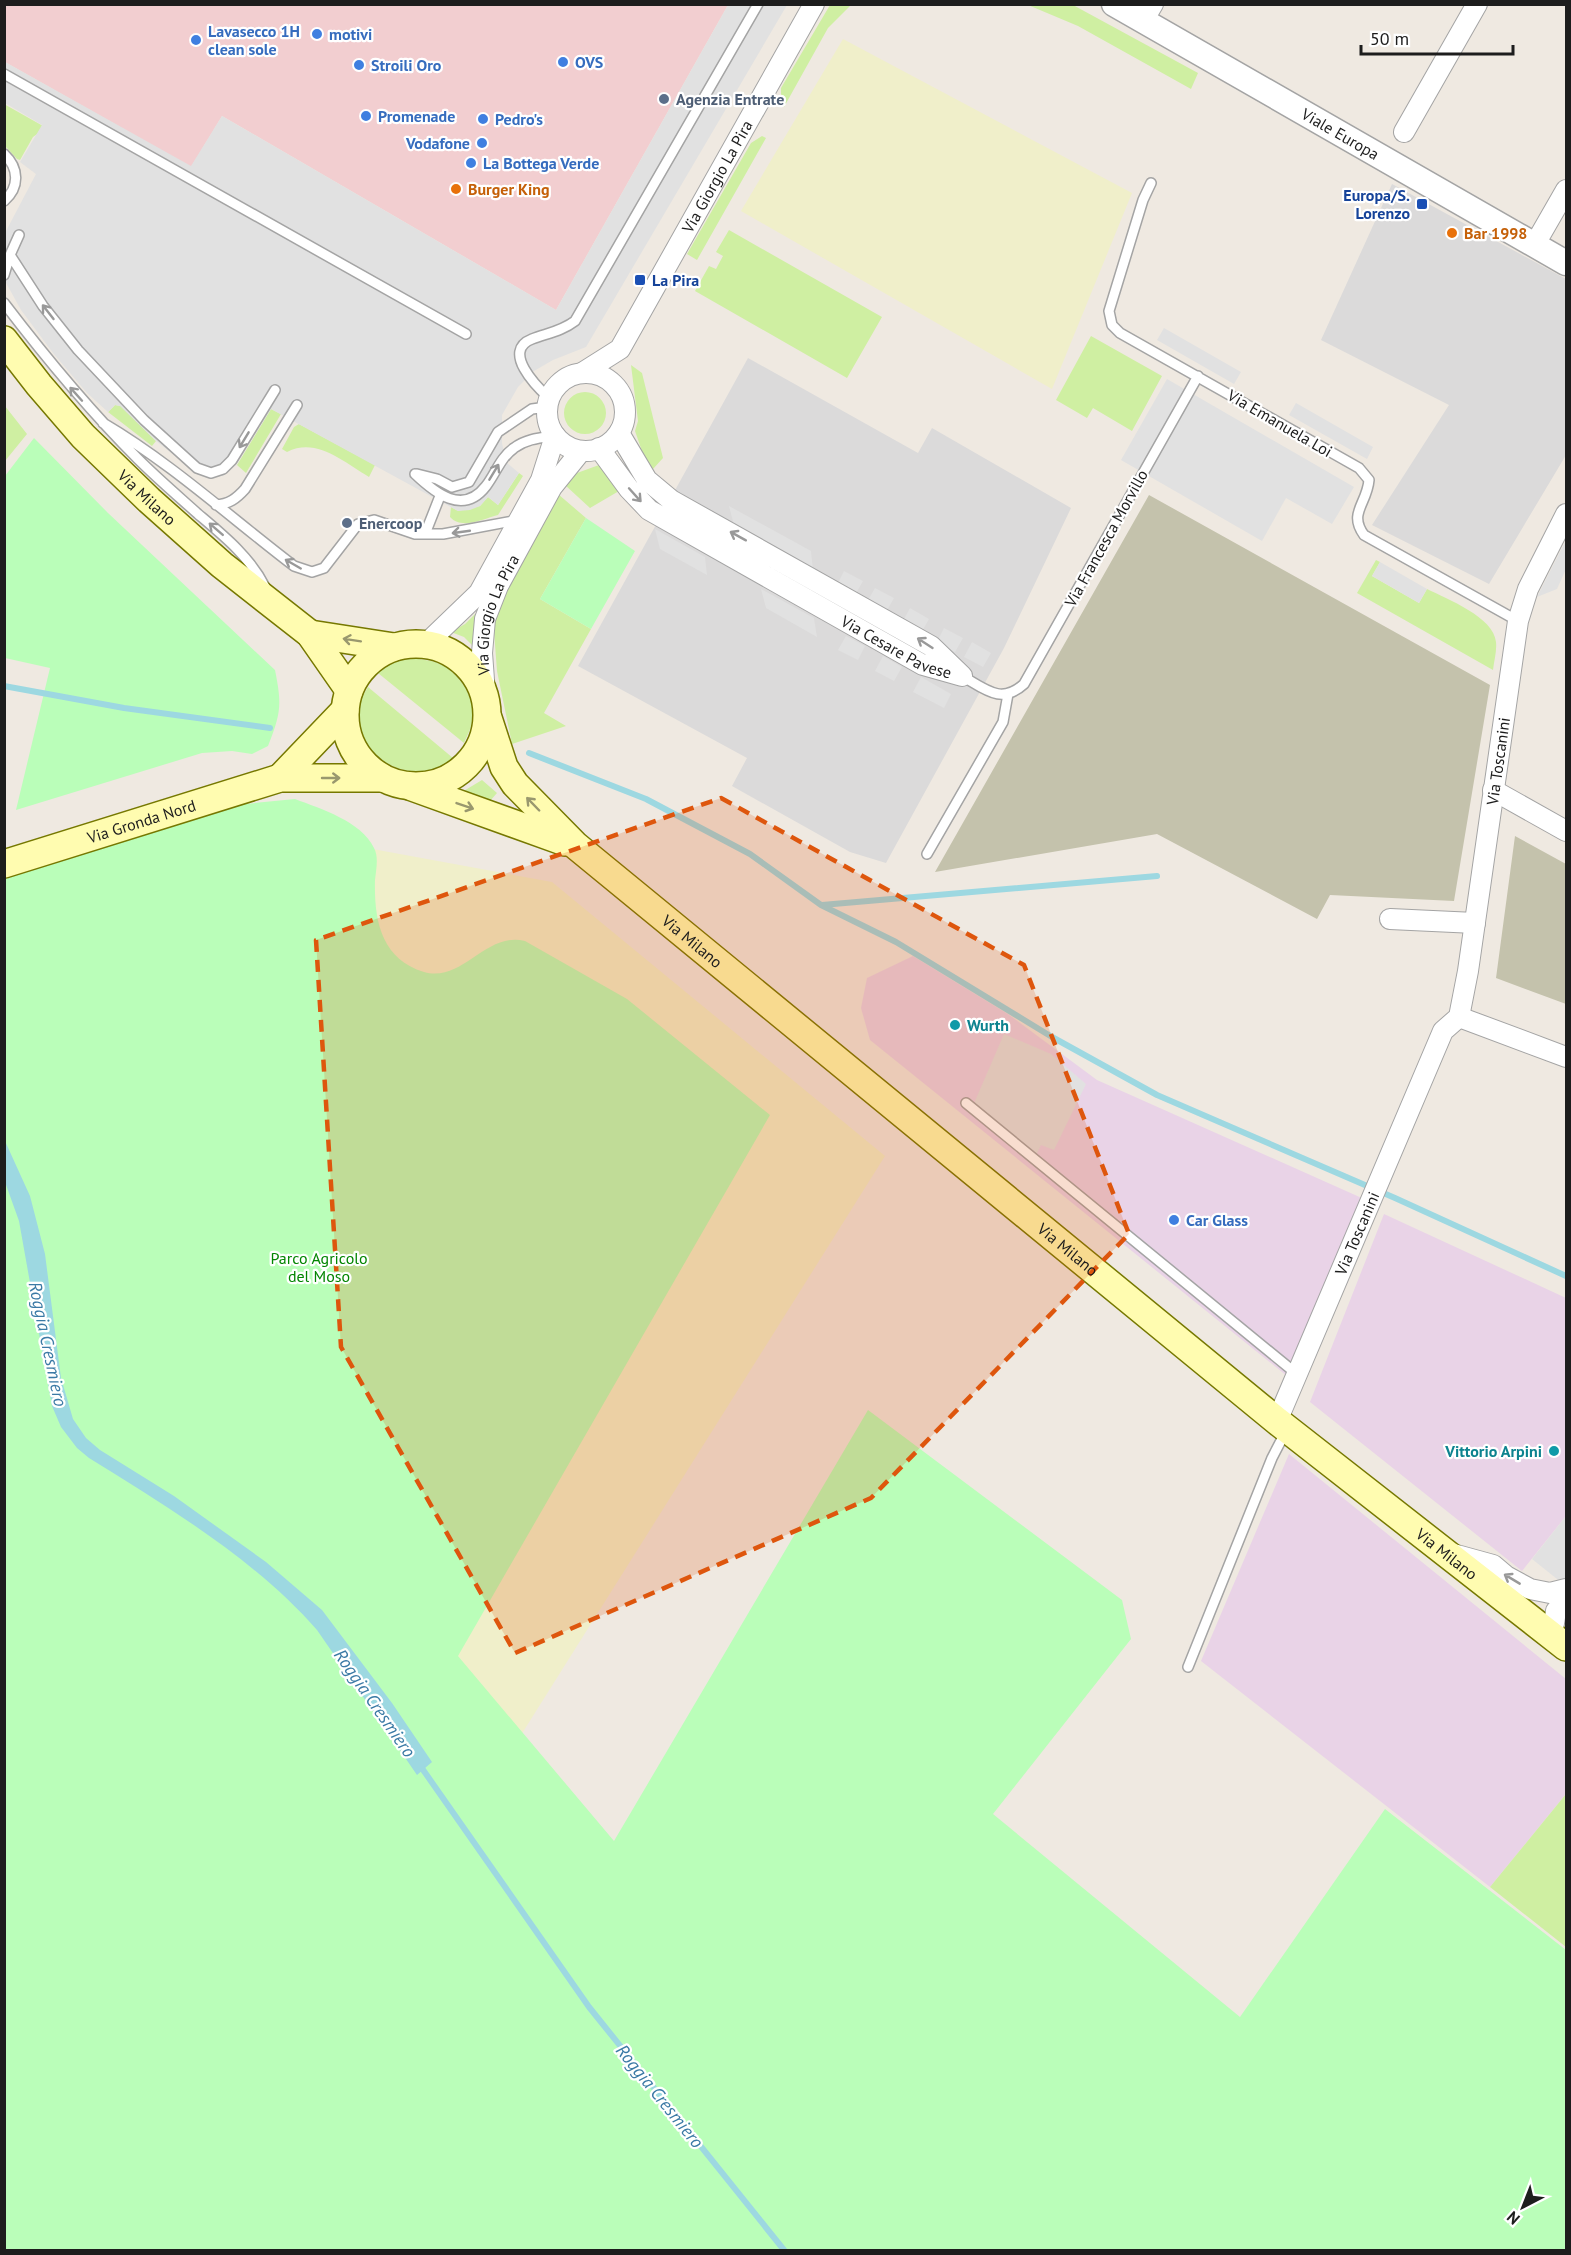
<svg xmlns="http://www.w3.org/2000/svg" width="1571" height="2255" font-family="'PT Sans',sans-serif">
<rect width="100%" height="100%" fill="#efe9e1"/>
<!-- residential -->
<path fill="#dbdada" d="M 1392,184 L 1566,279 L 1566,455 L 1489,584 L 1372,525 L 1449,405 L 1321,340 Z
M 748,358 L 918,453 L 932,428 L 1071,508 L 1004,648 L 886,863 L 850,852 L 732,786 L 747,758 L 578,666 Z"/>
<!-- commercial -->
<path fill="#f2ced0" d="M 5,5 L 728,5 L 556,310 L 222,116 L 191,167 L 5,62 Z"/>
<!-- industrial -->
<path fill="#e9d3e7" d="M 913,956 L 1008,1014 L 1097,1080 L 1364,1199 L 1287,1376 L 870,1040 L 861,1008 L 867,978 Z
M 1384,1214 L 1566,1298 L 1566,1516 L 1522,1571 L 1310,1402 Z
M 1289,1454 L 1566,1679 L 1566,1794 L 1490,1887 L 1201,1661 Z"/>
<!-- construction -->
<path fill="#c4c2ac" d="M 1149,495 L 1490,685 L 1454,901 L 1330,895 L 1317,919 L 1157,834 L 935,872 Z
M 1515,836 L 1566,864 L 1566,1004 L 1496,978 Z"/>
<!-- farmland -->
<path fill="#f0efca" d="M 843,39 L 1132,193 L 1052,389 L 741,211 Z
M 280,832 L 552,882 L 885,1156 L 516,1743 L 199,1441 L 4,924 Z"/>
<!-- grass -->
<path fill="#cfefa2" d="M 830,5 L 851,5 L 828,28 L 784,107 L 781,101 L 781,88 Z
M 1028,5 L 1073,5 L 1198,73 L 1191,89 L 1078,26 Z
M 4,104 L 59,135 L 40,132 L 33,137 L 20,160 L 17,159 L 5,146 Z
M 762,136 L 766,138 L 697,260 L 687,254 L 751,143 Z
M 729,230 L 882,317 L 847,378 L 695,291 L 709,266 L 716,269 L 723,256 L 716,252 Z
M 1091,336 L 1162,376 L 1132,431 L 1093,408 L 1087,418 L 1056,400 Z
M 631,365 L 642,373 L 663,458 L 653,469 L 644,457 L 635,431 L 638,421 Z
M564 413a21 21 0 1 1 42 0a21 21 0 1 1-42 0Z
M 115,405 L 121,406 L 156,441 L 152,446 L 108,412 Z
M 5,406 L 27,434 L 5,461 L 4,461 Z
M 271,409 L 281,414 L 246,473 L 237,465 Z
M 299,424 L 375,465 L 369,477 C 343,462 317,437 287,452 L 282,449 L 294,427 Z
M 599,465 L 606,468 L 619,491 L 590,508 L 565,485 L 577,473 Z
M 519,473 L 523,476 L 498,515 C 483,519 462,530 450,517 L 451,507 L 458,511 L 480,506 L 488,497 L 498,505 Z
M 558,494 L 586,518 L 540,599 L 591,629 L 544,713 L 566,726 L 512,744 L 497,671 L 493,618 L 500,598 Z
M 1376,560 L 1380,562 L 1372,576 L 1419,603 L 1427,589 C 1447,599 1494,617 1496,642 C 1497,651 1494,661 1493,670 L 1357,593 Z
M 475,614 L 474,647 L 464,637 L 451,632 L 465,624 Z
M 408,658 C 420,659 434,660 444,666 C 461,676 477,701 472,721 C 471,729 467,736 464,743 L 378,673 L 387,665 Z
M 368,687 L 453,758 C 412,793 350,755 360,704 C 361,698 365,692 368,687 Z
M 482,780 L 497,793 L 490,801 L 462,792 Z
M 1566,1794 L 1566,1947 L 1490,1887 Z"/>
<!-- park -->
<path fill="#bafeb9" d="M 34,438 L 108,513 L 275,670 C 282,705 281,713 268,746 L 252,754 L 232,751 L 202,753 L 16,810 L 50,668 L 5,658 L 5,476 Z
M 586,518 L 635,551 L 591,629 L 540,599 Z
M 295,799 C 321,809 361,821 374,848 C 379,857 376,870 375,880 C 374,920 381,959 424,972 C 463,983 486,931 525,941 L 627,999 L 770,1115 L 458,1656 L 614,1841 L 868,1410 L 1122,1600 L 1131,1639 L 993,1814 L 1240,2017 L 1385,1809 L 1566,1950 L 1566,2250 L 5,2250 L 4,857 L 215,807 Z"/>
<!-- parking -->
<path fill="#e1e1e1" d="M 728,5 L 787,5 L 586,347 L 553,360 L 534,371 L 518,387 L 502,415 L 502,443 L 506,462 L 519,473 L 498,505 L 488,497 L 480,506 L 470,510 L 458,511 L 271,409 L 236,465 L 223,476 L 207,477 L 187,465 L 156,441 L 120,406 L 115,405 L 108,412 L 87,393 L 53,353 L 21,310 L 5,281 L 5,233 L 36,174 L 20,162 L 42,125 L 5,103 L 5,62 L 191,166 L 222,116 L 556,310 Z
M 1164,328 L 1241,372 L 1234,384 L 1157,340 Z
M 1167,379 L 1354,487 L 1332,524 L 1286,498 L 1262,541 L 1121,460 Z
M 1296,403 L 1373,447 L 1367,459 L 1289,415 Z
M 729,506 L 811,551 L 813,570 L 734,525 Z
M 655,529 L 705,557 L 707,575 L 660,549 Z
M 1566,540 L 1566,569 L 1557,589 L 1537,597 Z
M 1380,562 L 1427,589 L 1419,603 L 1372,576 Z
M 844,571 L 863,581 L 855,595 L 837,585 Z
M 875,588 L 894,598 L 886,612 L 867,602 Z
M 761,589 L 814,618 L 817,637 L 766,608 Z
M 910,608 L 929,619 L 921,633 L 902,623 Z
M 944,628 L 963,638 L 955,652 L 937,642 Z
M 846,636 L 865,646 L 858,660 L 838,650 Z
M 972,642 L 991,653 L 983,667 L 964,657 Z
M 883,656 L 902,667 L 894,681 L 875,671 Z
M 921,677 L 951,694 L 944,708 L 913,692 Z
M 1004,1034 L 1051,1054 L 1086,1084 L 1054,1150 L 1041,1145 L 1034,1159 L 972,1108 Z
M 1566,1516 L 1566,1581 L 1562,1583 L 1532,1559 Z"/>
<!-- water -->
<path fill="#9dd8e1" d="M 5,1141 L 30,1196 L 45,1254 L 61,1378 L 73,1419 L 86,1438 L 100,1450 L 174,1496 L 266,1562 L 322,1610 L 392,1703 L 432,1762 L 417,1775 L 317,1630 C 256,1560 168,1507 89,1458 L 77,1448 L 61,1427 L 52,1406 L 19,1221 L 5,1182 Z"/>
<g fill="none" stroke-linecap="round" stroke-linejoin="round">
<!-- stream -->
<path stroke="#9dd8e1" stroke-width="6" d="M 4,686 L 124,708 L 270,728
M 529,753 L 646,799 L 750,854 L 821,905 L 896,942 L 1052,1037 L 1157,1095 L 1395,1198 L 1566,1276
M 822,905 L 1157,876
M 419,1764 L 589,2007 L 784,2250"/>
<!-- service casing -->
<g stroke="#a4a4a4" stroke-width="12">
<path id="service" d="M 4,74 L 466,334
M 4,154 C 19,168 20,187 4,201
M 1151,183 L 1143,200 L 1109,311 L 1112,325 L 1120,333 L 1359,468 L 1369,480 C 1367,504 1348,513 1364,535 L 1518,621
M 10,255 L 43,306 L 78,350 L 144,420 L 197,468 L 211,473 L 223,469 L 232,460 L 275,390
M 4,275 L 10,255 L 19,235
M 4,303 C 46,358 89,410 138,459 C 157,478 178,496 198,514 C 224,536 250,557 265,587
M 549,398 C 537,387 501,351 532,339 C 548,333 562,331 575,321 L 758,4
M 103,423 C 171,463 231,518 294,566 L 312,572 L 324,568 L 358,524 L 374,520 L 415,534 L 443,534 L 518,520
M 415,474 C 435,493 463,516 486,486 C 496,473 500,458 514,448 C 526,439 539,438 554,436
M 417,474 L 437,479 L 452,487 L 469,482 L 498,432 L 532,409 L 547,407
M 216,505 C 229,504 236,499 245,489 L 297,405
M 425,534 L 440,496
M 962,676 C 985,689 1001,705 1024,684 L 1198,376
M 927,854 L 1003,722 L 1008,694
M 966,1103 L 1298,1375
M 1188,1667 L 1272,1458 L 1286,1431"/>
</g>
<!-- minor casing -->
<g stroke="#a4a4a4" stroke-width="22">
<g id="minor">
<path d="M 1143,21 L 1153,4"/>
<path d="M 1404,132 L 1477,4"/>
<path d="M 1535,244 L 1566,190"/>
<path id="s1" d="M 582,373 L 620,349 L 814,4"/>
<circle cx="586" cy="412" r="39"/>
<path id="s2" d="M 599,448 L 629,489 L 649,510 L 923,665 L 962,676 L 931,646 L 671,500 L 647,480 L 619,433"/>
<path d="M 426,644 L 479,593 L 541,480 L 555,436"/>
<path id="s3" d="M 485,693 L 482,653 L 485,619 L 498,586 L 552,487 L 581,451"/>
<path d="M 1493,790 L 1566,831"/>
<path d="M 1390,919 L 1475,923"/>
<path d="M 1459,1017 L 1566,1057"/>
<path id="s4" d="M 1277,1421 L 1443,1031 L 1459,1017 L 1468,971 L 1518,621 L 1528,589 L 1566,514"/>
<path d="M 1453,1554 L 1493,1565 L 1506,1576 L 1530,1589 L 1550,1593 L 1566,1589"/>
<path d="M 1552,1635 L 1556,1611 L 1566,1600"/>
</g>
</g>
<!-- tertiary casing -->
<g stroke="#a4a4a4" stroke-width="27">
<g id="tertiary">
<path id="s5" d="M 1114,4 L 1566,263"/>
</g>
</g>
<!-- secondary casing -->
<g stroke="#767800" stroke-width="30">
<g id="secondary">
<path id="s6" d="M 4,340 L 39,385 L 83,436 L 149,500 L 222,565 L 310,634 L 349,690"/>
<path d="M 310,634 L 394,647"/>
<circle cx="416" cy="715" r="71"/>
<path id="s7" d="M 488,718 L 504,767 L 515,784 L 575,845 L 1277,1421 L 1566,1647"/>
<path d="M 280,778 L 345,710"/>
<path d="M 412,787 L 565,842"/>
<path id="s8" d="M 4,864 L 280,778 L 382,778"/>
</g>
</g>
<!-- service -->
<use href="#service" stroke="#fff" stroke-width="9"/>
<!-- minor -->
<use href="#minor" stroke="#fff" stroke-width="20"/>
<!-- tertiary -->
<use href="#tertiary" stroke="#fff" stroke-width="24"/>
<!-- secondary -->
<use href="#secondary" stroke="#fffcb0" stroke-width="27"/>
</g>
<!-- one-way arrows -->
<defs><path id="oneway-shaft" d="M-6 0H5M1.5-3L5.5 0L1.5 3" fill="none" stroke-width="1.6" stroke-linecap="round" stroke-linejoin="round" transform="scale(1.5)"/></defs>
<g stroke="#999">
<use href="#oneway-shaft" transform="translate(48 312) rotate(-128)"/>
<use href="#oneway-shaft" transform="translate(76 394) rotate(-132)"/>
<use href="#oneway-shaft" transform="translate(244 440) rotate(121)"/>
<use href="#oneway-shaft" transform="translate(494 472) rotate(-59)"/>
<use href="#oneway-shaft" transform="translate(635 495) rotate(48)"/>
<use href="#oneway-shaft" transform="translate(216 529) rotate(-139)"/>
<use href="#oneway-shaft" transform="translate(461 532) rotate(172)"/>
<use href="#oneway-shaft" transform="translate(738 536) rotate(-151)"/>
<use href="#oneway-shaft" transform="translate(293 564) rotate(-150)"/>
<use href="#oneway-shaft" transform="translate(925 643) rotate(-147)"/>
<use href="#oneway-shaft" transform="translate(1512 1579) rotate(-149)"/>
</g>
<g stroke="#99986e">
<use href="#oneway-shaft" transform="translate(352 640) rotate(-171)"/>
<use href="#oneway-shaft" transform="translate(331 778)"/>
<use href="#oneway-shaft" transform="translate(533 804) rotate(-134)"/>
<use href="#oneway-shaft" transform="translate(465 806) rotate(19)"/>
</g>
<!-- marked area -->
<path fill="#de560d" fill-opacity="0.2" stroke="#de560d" stroke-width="4.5" stroke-dasharray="12 8" stroke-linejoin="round" d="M 721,798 L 1024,965 L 1129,1234 L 871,1498 L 515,1653 L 341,1347 L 316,940 Z"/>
<!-- markers -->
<g fill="#3f7fe0" stroke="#fff" stroke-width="2">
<circle cx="317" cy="34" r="6"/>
<circle cx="196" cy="40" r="6"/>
<circle cx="563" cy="62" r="6"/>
<circle cx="359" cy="65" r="6"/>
<circle cx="366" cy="116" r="6"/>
<circle cx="483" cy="119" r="6"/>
<circle cx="482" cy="143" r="6"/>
<circle cx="471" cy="163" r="6"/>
<circle cx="1174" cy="1220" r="6"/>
</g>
<g fill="#5c6f8a" stroke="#fff" stroke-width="2">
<circle cx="664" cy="99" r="6"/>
<circle cx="347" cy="523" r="6"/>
</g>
<g fill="#e8710a" stroke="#fff" stroke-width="2">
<circle cx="456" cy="189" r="6"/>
<circle cx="1452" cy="233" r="6"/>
</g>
<g fill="#1a4fb4" stroke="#fff" stroke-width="2">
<rect x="1416" y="198" width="12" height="12" rx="3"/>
<rect x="634" y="274" width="12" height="12" rx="3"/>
</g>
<g fill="#0f9aa8" stroke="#fff" stroke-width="2">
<circle cx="955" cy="1025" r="6"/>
<circle cx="1554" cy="1451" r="6"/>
</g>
<g text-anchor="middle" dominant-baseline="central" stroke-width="4.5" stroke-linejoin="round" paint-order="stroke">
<!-- shop labels -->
<g font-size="16" font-weight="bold" fill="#366cbe" stroke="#fff" text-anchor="start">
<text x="208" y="31">Lavasecco 1H<tspan x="208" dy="18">clean sole</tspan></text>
<text x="329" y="34">motivi</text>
<text x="575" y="62">OVS</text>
<text x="371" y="65">Stroili Oro</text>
<text x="378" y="116">Promenade</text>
<text x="495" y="119">Pedro's</text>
<text x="470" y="143" text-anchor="end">Vodafone</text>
<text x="483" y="163">La Bottega Verde</text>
<text x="1186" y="1220">Car Glass</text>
</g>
<!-- service labels -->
<g font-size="16" font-weight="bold" fill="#4e5e75" stroke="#fff" text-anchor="start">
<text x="676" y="99">Agenzia Entrate</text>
<text x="359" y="523">Enercoop</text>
</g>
<!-- street labels -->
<g font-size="16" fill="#1d1d1d" stroke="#fff">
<text stroke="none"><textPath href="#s5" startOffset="261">Viale Europa</textPath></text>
<text stroke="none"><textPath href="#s1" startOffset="243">Via Giorgio La Pira</textPath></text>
<text transform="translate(1280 423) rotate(30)">Via Emanuela Loi</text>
<text stroke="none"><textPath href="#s6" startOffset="213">Via Milano</textPath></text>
<text transform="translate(1106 538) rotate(-61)">Via Francesca Morvillo</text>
<text stroke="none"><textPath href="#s3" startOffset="81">Via Giorgio La Pira</textPath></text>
<text stroke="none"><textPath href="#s2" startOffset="363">Via Cesare Pavese</textPath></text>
<text stroke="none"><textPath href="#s4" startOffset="704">Via Toscanini</textPath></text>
<text stroke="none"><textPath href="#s8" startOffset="144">Via Gronda Nord</textPath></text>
<text stroke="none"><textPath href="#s7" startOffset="309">Via Milano</textPath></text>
<text stroke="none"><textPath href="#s4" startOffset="204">Via Toscanini</textPath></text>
<text stroke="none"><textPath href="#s7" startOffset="795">Via Milano</textPath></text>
<text stroke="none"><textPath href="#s7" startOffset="1281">Via Milano</textPath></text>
</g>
<!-- food labels -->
<g font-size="16" font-weight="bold" fill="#c56008" stroke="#fff" text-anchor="start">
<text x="468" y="189">Burger King</text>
<text x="1464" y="233">Bar 1998</text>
</g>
<!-- transit labels -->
<g font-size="16" font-weight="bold" fill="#164399" stroke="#fff" text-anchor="end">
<text x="1410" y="195">Europa/S.<tspan x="1410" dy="18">Lorenzo</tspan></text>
<text x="652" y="280" text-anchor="start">La Pira</text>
</g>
<!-- culture labels -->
<g font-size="16" font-weight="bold" fill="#0d838f" stroke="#fff" text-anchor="start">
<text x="967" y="1025">Wurth</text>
<text x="1542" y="1451" text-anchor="end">Vittorio Arpini</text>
</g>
<!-- park labels -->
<g font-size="16" fill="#028501" stroke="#fff">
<text x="319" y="1258">Parco Agricolo<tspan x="319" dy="18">del Moso</tspan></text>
</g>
<!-- water labels -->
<g font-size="18" font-style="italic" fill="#3b7aa5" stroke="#fff">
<text transform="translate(48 1344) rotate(78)">Roggia Cresmiero</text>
<text transform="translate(375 1703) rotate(55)">Roggia Cresmiero</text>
<text transform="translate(660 2096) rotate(51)">Roggia Cresmiero</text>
</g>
</g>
<!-- border -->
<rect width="1571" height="2255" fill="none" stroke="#1d1d1d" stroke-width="12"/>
<!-- north arrow -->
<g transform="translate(1523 2207) rotate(222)" stroke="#ffffff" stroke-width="4.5" paint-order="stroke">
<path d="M0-4.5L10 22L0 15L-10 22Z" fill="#1d1d1d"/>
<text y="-9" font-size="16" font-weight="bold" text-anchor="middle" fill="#1d1d1d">N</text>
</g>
<!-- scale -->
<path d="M1361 45v9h152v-9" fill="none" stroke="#1d1d1d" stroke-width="3"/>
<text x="1370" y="45" font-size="18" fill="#1d1d1d" stroke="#ffffff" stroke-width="4.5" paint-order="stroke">50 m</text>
</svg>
